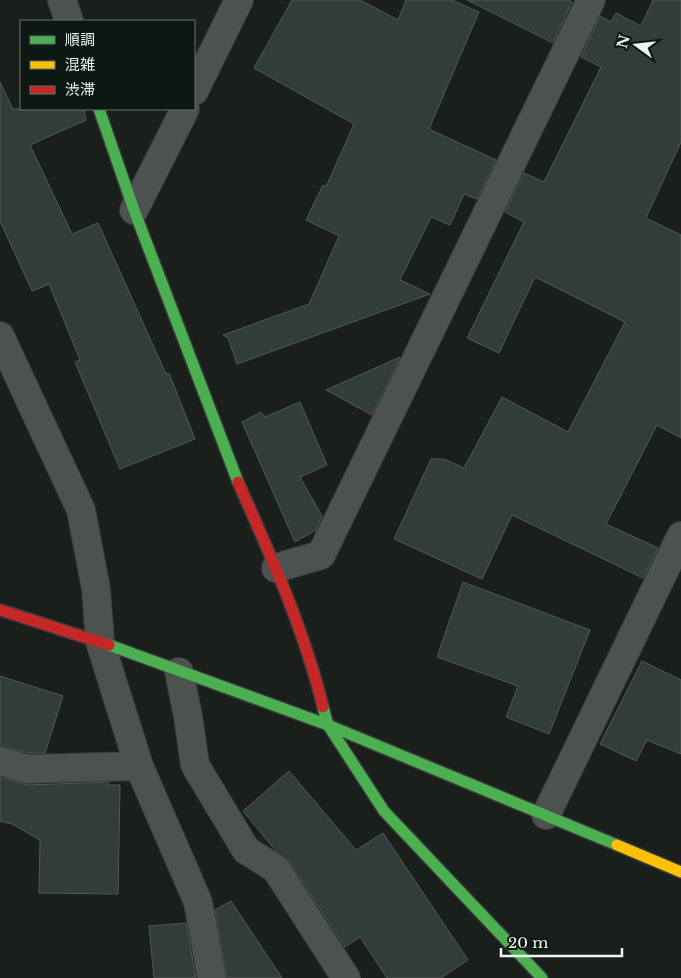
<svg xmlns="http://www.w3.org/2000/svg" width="681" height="978" font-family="'Libre Baskerville','Noto Sans JP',serif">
<rect width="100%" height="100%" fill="#1a1f1c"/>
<!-- building -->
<path fill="#303d3b" stroke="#525856" d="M 292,0 L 360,0 L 398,20 L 406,0 L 452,0 L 479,12 L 429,129 L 496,160 L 477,199 L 464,194 L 450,225 L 431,217 L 400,280 L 430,294 L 237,364 L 228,338 L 223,335 L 309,304 L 339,236 L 306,220 L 323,185 L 326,187 L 354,124 L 254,68 Z
M 467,0 L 568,0 L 572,2 L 553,43 Z
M 653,0 L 681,0 L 681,142 L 646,218 L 681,235 L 681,438 L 657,425 L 606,524 L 658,548 L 643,578 L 512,515 L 482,579 L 394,539 L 431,459 L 444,459 L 464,468 L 502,397 L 568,432 L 625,322 L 535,277 L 499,353 L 467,338 L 524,222 L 505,212 L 524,173 L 544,182 L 601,67 L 581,57 L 600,16 L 611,22 L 616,13 L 641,26 Z
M 0,82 L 13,109 L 84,109 L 86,120 L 30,145 L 72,234 L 98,223 L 166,374 L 169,373 L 195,439 L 120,469 L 75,362 L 80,360 L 49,284 L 32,291 L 0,221 Z
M 400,357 L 372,415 L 326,390 Z
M 300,402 L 327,465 L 300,477 L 322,516 L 316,530 L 295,542 L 242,422 L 261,412 L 265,417 Z
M 463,582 L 590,630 L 549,734 L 506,717 L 518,686 L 437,657 Z
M 642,661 L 681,680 L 681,754 L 647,740 L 636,761 L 600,744 Z
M 0,676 L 63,696 L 45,753 L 29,753 L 0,746 Z
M 289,771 L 356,850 L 383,833 L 468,960 L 441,978 L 387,978 L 360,937 L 345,947 L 289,861 L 276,851 L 243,811 Z
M 0,777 L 27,785 L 109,782 L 108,785 L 120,785 L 118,894 L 39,893 L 40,840 L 12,824 L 0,821 Z
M 231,901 L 282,978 L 227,978 L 215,910 Z
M 186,923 L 196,978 L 154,978 L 149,926 Z"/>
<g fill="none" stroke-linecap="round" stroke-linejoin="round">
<!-- street casing -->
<g stroke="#373b39" stroke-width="30">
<path id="street" d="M 62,0 L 69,21
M 194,91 L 239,0
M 134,210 L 185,109
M 0,336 L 81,510 L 96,589 L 100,642 L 139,766 L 198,902 L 212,978
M 276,568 L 321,555 L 591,0
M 179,672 L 188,716 L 195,765 L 246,850 L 276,869 L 346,978
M 0,761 L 27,769 L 139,766
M 546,815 L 681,536"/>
</g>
<!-- fast casing -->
<g stroke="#373b39" stroke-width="14">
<path id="fast" d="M 99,109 L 134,210 L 238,482
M 109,645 L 328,725 L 617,845
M 323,707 L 328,725 L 384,811 L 542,978"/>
</g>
<!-- slow casing -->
<g stroke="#373b39" stroke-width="14">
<path id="slow" d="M 617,845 L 681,872"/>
</g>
<!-- jam casing -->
<g stroke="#373b39" stroke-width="14">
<path id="jam" d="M 238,482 C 271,556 304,629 323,707
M 0,610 L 109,645"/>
</g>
<!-- street -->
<use href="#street" stroke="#4d514f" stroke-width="28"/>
<!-- fast -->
<use href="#fast" stroke="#4caf50" stroke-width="11"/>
<!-- slow -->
<use href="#slow" stroke="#ffc107" stroke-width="11"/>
<!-- jam -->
<use href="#jam" stroke="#c62828" stroke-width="11"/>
</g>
<!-- legend -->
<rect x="20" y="20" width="175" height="90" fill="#0e1813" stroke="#68716c"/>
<rect x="30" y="36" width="25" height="8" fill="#4caf50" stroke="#68716c"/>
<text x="65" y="45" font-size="15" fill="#eff6f2">順調</text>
<rect x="30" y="61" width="25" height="8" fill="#ffc107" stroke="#68716c"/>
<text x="65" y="70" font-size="15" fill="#eff6f2">混雑</text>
<rect x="30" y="86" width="25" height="8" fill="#c62828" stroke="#68716c"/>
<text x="65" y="95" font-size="15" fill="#eff6f2">渋滞</text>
<!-- north arrow -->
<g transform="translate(636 45) rotate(285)" stroke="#0e1813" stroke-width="4" paint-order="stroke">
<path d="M0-4L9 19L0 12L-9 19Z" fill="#eff6f2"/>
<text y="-8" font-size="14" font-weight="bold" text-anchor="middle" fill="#eff6f2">N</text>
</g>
<!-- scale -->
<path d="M501 948v8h121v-8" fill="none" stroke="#eff6f2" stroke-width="2.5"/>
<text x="508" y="948" font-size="15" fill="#eff6f2" stroke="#0e1813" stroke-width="4" paint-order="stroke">20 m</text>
</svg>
